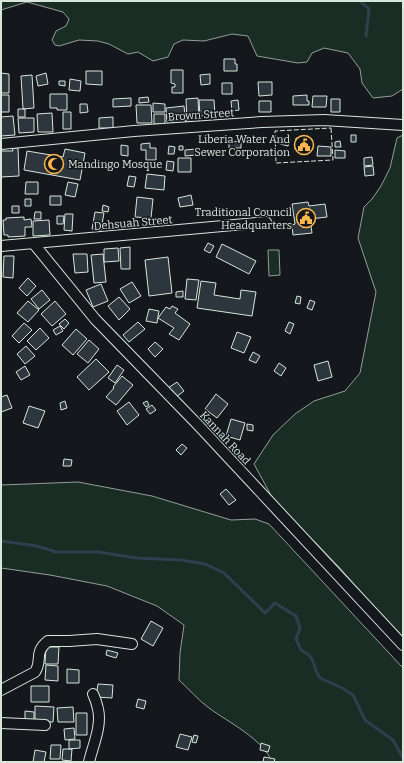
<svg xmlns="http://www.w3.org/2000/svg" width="404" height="763" font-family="Bitter,serif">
<rect width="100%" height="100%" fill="#14181c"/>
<!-- green -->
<path fill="#1a2d24" stroke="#939e99" d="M 1,1 L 403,1 L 403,89 L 392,96 L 373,98 L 362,83 L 360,69 L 348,53 L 324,48 L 312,53 L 307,62 L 298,63 L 257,56 L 248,36 L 232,34 L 204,41 L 183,40 L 174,44 L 168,57 L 153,61 L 138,52 L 128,54 L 109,44 L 98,41 L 79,40 L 59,46 L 55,45 L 52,40 L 56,31 L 66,26 L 69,19 L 63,12 L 27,2 L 1,10 Z
M 403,135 L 403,640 L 339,567 L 273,499 L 254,464 L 273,435 L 295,414 L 314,401 L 345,391 L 360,373 L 376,292 L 358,238 L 364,207 L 372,199 L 381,186 L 390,168 L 397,138 Z
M 268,250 L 279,250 L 280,275 L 269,276 Z
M 78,482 L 152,496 L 231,520 L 255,519 L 269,524 L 403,668 L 403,762 L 272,762 C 263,739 228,722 209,708 C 198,700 189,689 179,680 L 180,653 L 184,625 L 157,606 L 107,586 L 50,575 L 1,568 L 1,485 Z"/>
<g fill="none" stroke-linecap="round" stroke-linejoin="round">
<!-- stream -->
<path stroke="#2f3f4d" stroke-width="3" d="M 360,1 L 369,9 L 366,36
M 1,541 L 37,546 L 56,552 L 98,552 L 136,558 L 181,560 L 205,564 L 224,573 L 265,613 L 275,603 L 296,616 L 300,628 L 296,639 L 301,650 L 309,655 L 313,661 L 316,671 L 320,678 L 342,688 L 353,695 L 365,720 L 393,740 L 403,758"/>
</g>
<!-- building -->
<path fill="#2c363c" stroke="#d8e6dc" d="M 224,59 L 235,59 L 235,64 L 237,64 L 237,71 L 224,71 Z
M 171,70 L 183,70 L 183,93 L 172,93 L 172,87 L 175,87 L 175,84 L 171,83 Z
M 86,71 L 102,71 L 102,85 L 86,84 Z
M 1,73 L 9,74 L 9,93 L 1,93 Z
M 46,73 L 48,84 L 38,86 L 36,76 Z
M 210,74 L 210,84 L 201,85 L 200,75 Z
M 32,75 L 34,108 L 23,109 L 21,76 Z
M 70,79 L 81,81 L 80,91 L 69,90 Z
M 59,81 L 65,81 L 65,86 L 59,85 Z
M 258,82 L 272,82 L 272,95 L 259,96 Z
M 222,83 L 232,83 L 232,94 L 222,94 Z
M 50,94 L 67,94 L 67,110 L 57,110 L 57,108 L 50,108 Z
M 1,95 L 9,95 L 9,112 L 1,112 Z
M 307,95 L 307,101 L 309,101 L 309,105 L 293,105 L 293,96 Z
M 313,96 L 327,96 L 326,107 L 312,107 Z
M 148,97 L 149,102 L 139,103 L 139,98 Z
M 131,98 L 131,106 L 113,107 L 113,99 Z
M 198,98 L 199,122 L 187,122 L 186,99 Z
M 331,99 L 340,99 L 340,112 L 331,112 Z
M 199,100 L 214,100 L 215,115 L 200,116 Z
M 238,100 L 239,110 L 232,111 L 231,101 Z
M 259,101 L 271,101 L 271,112 L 259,112 Z
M 153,103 L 165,104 L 165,112 L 153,112 Z
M 80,104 L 87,104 L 88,112 L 80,113 Z
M 136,105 L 151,105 L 152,123 L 137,123 Z
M 184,106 L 186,124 L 174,125 L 174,122 L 167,122 L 166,108 Z
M 18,109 L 25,109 L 25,117 L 18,117 Z
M 63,112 L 71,112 L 71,129 L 63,129 Z
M 52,113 L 53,132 L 38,132 L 37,114 Z
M 154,114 L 165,114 L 165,124 L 154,124 Z
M 13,116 L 15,135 L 1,136 L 1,117 Z
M 113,117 L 113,128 L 99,128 L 99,118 Z
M 18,118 L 34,118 L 34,132 L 19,133 Z
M 351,135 L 356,135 L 356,142 L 351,142 Z
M 281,137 L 290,139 L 288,146 L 280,144 Z
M 296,138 L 312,139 L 311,150 L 295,149 Z
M 241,141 L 241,148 L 229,148 L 229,142 Z
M 340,141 L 341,147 L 335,147 L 335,142 Z
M 150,143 L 150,148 L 156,148 L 156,160 L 146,160 L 146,150 L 141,150 L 141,144 Z
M 121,145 L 128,146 L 128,156 L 121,155 Z
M 169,146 L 175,147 L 174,154 L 168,154 Z
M 179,146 L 183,146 L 183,150 L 179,150 Z
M 318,146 L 331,147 L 331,156 L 317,156 Z
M 12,148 L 18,148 L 19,176 L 1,177 L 1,151 L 13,151 Z
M 65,149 L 85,153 L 80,180 L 24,170 L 27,151 L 63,157 Z
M 196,149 L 197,155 L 185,156 L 185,150 Z
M 335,150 L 345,151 L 345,158 L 335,158 Z
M 372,157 L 373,165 L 364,166 L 364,158 Z
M 178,158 L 191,158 L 191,172 L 178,172 Z
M 167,161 L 174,162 L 173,171 L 166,170 Z
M 373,166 L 374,175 L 365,176 L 364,167 Z
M 147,174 L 165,176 L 164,190 L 145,188 Z
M 129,176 L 136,177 L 134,187 L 127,186 Z
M 26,182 L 38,182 L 38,194 L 25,194 Z
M 68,182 L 78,184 L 75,197 L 65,195 Z
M 191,195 L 193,205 L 180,207 L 178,198 Z
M 50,196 L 61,196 L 61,205 L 50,205 Z
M 137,197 L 153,199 L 151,218 L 135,217 Z
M 25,199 L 31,199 L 31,206 L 25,206 Z
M 308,202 L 309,206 L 325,204 L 327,217 L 310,219 L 312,233 L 293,235 L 292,225 L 295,224 L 292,204 Z
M 103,205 L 109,207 L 108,212 L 102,211 Z
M 12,206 L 19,206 L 19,213 L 12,213 Z
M 35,212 L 41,212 L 41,219 L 34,219 Z
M 95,212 L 104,213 L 101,230 L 92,229 Z
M 65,214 L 73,214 L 72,231 L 64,230 Z
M 57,216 L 64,216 L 63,224 L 57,224 Z
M 24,217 L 24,220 L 31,219 L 32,227 L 25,227 L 25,236 L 8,237 L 8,235 L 4,235 L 3,220 L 6,220 L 6,218 Z
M 49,220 L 50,235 L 33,236 L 33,221 Z
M 208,243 L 214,246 L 210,253 L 204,250 Z
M 222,244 L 256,261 L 249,274 L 216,257 Z
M 130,247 L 130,269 L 121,269 L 120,248 Z
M 118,248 L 119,261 L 104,262 L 104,249 Z
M 73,254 L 87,254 L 88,272 L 75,273 Z
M 103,254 L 106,282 L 94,283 L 91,255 Z
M 4,256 L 14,256 L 13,278 L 3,277 Z
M 168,257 L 172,293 L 149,296 L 145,260 Z
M 28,278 L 36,286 L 27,296 L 19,288 Z
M 187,279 L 199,280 L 196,300 L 185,299 Z
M 201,281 L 216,283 L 214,295 L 240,299 L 241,290 L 256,292 L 252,316 L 197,308 Z
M 132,282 L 141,296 L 129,303 L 120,289 Z
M 101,284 L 108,301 L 93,307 L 86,290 Z
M 42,290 L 50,300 L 39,309 L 31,299 Z
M 183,291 L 183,297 L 176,297 L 176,292 Z
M 297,296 L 301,297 L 300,304 L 295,303 Z
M 119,297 L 130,309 L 119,320 L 108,306 Z
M 310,300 L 315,302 L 312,310 L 307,308 Z
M 28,301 L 39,310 L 28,322 L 17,313 Z
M 55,301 L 66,314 L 52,326 L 41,314 Z
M 172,306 L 178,309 L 175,313 L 190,324 L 179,340 L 169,334 L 174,328 L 158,318 L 166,307 L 170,309 Z
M 149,309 L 159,311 L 157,323 L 146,321 Z
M 65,319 L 69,323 L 64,329 L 59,324 Z
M 138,322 L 145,329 L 129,342 L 123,335 Z
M 289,322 L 294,324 L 290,334 L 285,331 Z
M 24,323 L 32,330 L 19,343 L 12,336 Z
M 60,326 L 63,331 L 56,335 L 53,330 Z
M 40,328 L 49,338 L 36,350 L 27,341 Z
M 76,329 L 87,339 L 73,355 L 62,345 Z
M 237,332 L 251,337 L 244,353 L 231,348 Z
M 89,340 L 99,349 L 88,363 L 77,354 Z
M 155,342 L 163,349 L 155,357 L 148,349 Z
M 26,346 L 35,356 L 25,364 L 17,354 Z
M 253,352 L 260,356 L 256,363 L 249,360 Z
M 96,359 L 109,372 L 89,390 L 77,377 Z
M 328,361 L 332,377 L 318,381 L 314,365 Z
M 279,363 L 286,368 L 281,376 L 274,371 Z
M 117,365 L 124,370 L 115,383 L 108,378 Z
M 25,366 L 30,375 L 21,380 L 16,372 Z
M 122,376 L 133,385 L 116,405 L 106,397 L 114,388 L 113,387 Z
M 177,382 L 184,391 L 176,397 L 168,388 Z
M 216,394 L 228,404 L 217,418 L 205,409 Z
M 7,395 L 12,408 L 1,412 L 1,397 Z
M 65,401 L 67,408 L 61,410 L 60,403 Z
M 147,401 L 149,405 L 146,407 L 143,403 Z
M 129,402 L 139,415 L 127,425 L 117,411 Z
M 152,405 L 156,410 L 150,414 L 146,409 Z
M 29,406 L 45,411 L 38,428 L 23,423 Z
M 231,419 L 245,423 L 240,440 L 226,436 Z
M 247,424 L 253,425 L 253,431 L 247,430 Z
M 182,444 L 187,448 L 181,455 L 176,450 Z
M 64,459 L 72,460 L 71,466 L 63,466 Z
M 226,489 L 236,500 L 229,505 L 220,494 Z
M 151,621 L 163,628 L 153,646 L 141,639 Z
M 46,647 L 59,647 L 58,664 L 45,664 Z
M 107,650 L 118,653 L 116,658 L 106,655 Z
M 46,665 L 58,666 L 58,681 L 45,680 Z
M 67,669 L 79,670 L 79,683 L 67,683 Z
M 98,684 L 113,685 L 112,698 L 96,697 Z
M 31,686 L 49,686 L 49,702 L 31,702 Z
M 138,699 L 146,701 L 144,709 L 136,707 Z
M 35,706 L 54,707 L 53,722 L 35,722 Z
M 73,707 L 74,722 L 58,722 L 57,708 Z
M 25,711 L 34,712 L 34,722 L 25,721 Z
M 76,713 L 87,713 L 87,735 L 76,735 Z
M 74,728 L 75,739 L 65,740 L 64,729 Z
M 180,734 L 192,737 L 188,750 L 176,747 Z
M 194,735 L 198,736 L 196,743 L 192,742 Z
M 69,740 L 80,740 L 80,748 L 69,749 Z
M 261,743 L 270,746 L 268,752 L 260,750 Z
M 51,745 L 61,745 L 60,759 L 50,759 Z
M 63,749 L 72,749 L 71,761 L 62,760 Z
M 35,750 L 46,752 L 44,762 L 33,762 Z
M 264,757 L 275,759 L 274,762 L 263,762 Z"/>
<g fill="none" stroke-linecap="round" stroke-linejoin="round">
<!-- minor casing -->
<g stroke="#d8e6dc" stroke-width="12">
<path id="minor" d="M 1,144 L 134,131 L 262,122 L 324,120 L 403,125
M 34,244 L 95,319 L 199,426 L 403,645
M 1,246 L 266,222
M 1,690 L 35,672 C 43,660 33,653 48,641 L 69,641 L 97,639 L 132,644
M 1,723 L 45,725
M 89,762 C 93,745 102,726 98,709 C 97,704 95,698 93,694"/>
</g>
<!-- minor -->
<use href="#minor" stroke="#14181c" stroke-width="10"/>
<!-- fence -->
<path stroke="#d8e6dc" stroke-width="1" stroke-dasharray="5 2" stroke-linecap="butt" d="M 331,128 L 333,160 L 276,163 L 275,131 Z"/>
</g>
<!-- icons -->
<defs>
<g id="civic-ring" transform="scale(1)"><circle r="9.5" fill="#14181c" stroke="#ffb74d" stroke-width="1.5"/><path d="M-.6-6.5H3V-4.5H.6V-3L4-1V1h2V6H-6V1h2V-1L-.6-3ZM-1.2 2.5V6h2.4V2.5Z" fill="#ffb74d"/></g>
<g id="mosque-ring" transform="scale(1)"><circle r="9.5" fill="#14181c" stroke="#ffb74d" stroke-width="1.5"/><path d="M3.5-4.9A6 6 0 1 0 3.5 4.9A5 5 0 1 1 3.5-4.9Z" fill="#ffb74d"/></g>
</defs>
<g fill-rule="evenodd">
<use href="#civic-ring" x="304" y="145"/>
<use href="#mosque-ring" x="54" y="164"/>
<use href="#civic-ring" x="306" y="218"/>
</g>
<g text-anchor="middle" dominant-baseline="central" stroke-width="3" stroke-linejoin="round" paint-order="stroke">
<!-- street labels -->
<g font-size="11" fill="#d8e6dc" stroke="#14181c">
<text transform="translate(201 115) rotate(-4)">Brown Street</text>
<text transform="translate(133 223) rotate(-5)">Dehsuah Street</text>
<text transform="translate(225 438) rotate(47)">Kannah Road</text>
</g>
<!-- poi labels -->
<g font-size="11" fill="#d8e6dc" stroke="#14181c" text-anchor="end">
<text x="290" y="139">Liberia Water And<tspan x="290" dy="13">Sewer Corporation</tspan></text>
<text x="68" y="164" text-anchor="start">Mandingo Mosque</text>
<text x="292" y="212">Traditional Council<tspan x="292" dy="13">Headquarters</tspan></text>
</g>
</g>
<!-- border -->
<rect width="404" height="763" fill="none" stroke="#d8e6dc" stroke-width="4"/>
</svg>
